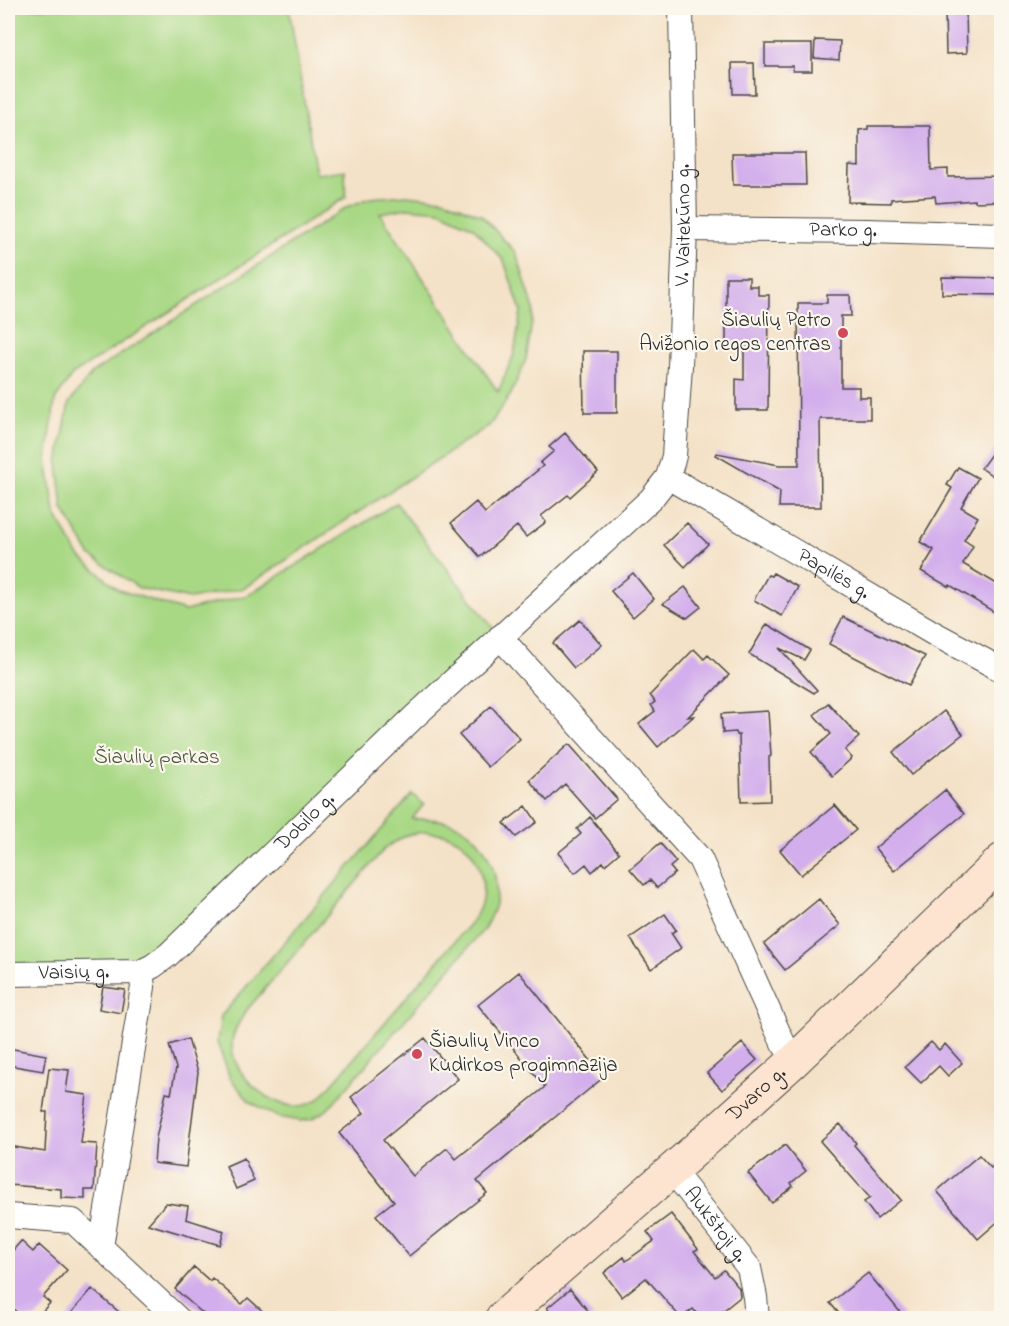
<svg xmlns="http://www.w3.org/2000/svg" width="1009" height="1326" font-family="'Indie Flower',sans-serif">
<rect width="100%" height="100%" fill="#fbf7ec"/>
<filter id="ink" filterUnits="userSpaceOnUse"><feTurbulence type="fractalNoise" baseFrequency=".0167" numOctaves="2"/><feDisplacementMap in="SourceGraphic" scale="12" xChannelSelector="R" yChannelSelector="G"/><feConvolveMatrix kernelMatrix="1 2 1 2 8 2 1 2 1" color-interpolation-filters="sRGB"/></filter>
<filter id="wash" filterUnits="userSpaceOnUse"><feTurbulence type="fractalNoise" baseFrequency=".008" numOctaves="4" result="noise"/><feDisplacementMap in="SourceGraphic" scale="24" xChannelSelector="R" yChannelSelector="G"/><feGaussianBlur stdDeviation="1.35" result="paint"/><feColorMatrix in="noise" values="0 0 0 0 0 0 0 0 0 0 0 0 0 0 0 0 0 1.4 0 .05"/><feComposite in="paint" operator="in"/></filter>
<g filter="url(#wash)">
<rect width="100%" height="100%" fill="#f4e2c8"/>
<!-- green -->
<path fill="#a9d885" stroke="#6a8258" stroke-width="1.5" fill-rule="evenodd" d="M 8,8 L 289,8 L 316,174 L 345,170 L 346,197 L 72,375 L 55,400 L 47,459 L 55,513 L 78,555 L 119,590 L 185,611 L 248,595 L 396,503 L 500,637 L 153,966 L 8,974 Z
M 407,195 L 443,199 L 481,215 L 516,253 L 534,309 L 526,359 L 511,394 L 490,425 L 244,588 L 190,599 L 139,588 L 90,555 L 63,509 L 58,463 L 69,403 L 92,373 L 347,207 L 370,198 ZM 408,208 L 440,211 L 473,227 L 504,261 L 521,311 L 514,354 L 498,392 L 380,213 Z
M 412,794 L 424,804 L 412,819 C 424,819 436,818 448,822 C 482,831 501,869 495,903 C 494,911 488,920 485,928 L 327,1110 L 312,1119 L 301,1121 L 278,1117 L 250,1102 L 230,1078 L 217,1042 L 221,1016 ZM 425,832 C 431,833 438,833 444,834 C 473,841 486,873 482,900 C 481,907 476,915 472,921 L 320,1098 C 313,1102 307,1106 298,1106 C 270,1108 231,1073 232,1045 C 232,1032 240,1021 246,1011 L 386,847 L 407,835 Z"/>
<g id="blocks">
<!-- building -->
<path fill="#d3aeec" d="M 945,11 L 966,11 L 967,53 L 946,54 Z
M 815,40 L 840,41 L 839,60 L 814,58 Z
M 765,44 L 812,44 L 812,71 L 793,71 L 793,66 L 765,66 Z
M 732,63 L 754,63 L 755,94 L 733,94 Z
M 868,126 L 930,126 L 931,170 L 948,169 L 948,177 L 1002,176 L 1002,201 L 975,202 L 975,200 L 936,203 L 935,196 L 891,199 L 891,203 L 848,202 L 849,165 L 859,166 L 859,130 L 868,129 Z
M 732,153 L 805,153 L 806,185 L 733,185 Z
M 726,277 L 749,277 L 749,286 L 758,286 L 758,295 L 769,295 L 768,410 L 736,410 L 736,379 L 744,380 L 744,344 L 726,344 Z
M 942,277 L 1002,278 L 1002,295 L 942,294 Z
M 827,295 L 850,295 L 851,316 L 841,316 L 841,387 L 859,387 L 859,397 L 870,397 L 870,419 L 820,419 L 821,507 L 779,507 L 780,492 L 716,455 L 717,453 L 779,465 L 799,465 L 798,303 L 827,303 Z
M 583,351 L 617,351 L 617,413 L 584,413 Z
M 565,433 L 598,472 L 570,497 L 568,495 L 541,516 L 546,522 L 526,537 L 517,526 L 480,557 L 451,523 L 476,502 L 485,513 L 543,466 L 540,463 L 554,451 L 549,447 Z
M 1002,439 L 1002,482 L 981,468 Z
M 958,467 L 978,478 L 961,507 L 978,517 L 964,540 L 973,546 L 963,564 L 1002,587 L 1002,617 L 950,585 L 949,587 L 921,571 L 934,550 L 920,542 L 952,488 L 947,485 Z
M 687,523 L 708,544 L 685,567 L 664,545 Z
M 633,573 L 654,599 L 633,617 L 611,591 Z
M 773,573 L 798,587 L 782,616 L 754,600 L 768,575 L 771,576 Z
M 685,587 L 701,607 L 687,618 L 663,604 Z
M 843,617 L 925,656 L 909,685 L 829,644 Z
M 580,620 L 602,645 L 574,668 L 553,643 Z
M 767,624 L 810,650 L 804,660 L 779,648 L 817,690 L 814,693 L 749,654 Z
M 694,649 L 704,659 L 708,655 L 729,675 L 688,717 L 694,716 L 658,747 L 639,724 L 655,711 L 651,705 L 655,702 L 650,695 Z
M 828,703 L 859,737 L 845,750 L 852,758 L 832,776 L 811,752 L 831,734 L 814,715 Z
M 491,706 L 520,739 L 488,767 L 459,735 Z
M 768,711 L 771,756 L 769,757 L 770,801 L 741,802 L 739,735 L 737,735 L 736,732 L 723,733 L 721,714 Z
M 944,711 L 963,734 L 911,775 L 893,752 Z
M 569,744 L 617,799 L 595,818 L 565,784 L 547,801 L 529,780 Z
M 945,790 L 964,814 L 894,871 L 875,848 Z
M 835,805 L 856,830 L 801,875 L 780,850 Z
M 526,806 L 537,822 L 516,837 L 504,823 Z
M 590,817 L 619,853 L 605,865 L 603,862 L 592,872 L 586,864 L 575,873 L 558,853 L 581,834 L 577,829 Z
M 660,843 L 676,862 L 670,867 L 675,873 L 657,888 L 650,880 L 644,885 L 630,869 Z
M 819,899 L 840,925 L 785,970 L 764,944 Z
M 665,914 L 676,930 L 671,933 L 681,948 L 651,969 L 630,938 Z
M 519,972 L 604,1077 L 477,1181 L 487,1193 L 409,1256 L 376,1215 L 394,1201 L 339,1133 L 364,1113 L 351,1097 L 425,1038 L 458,1079 L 383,1140 L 413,1176 L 447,1148 L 456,1159 L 545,1087 L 478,1005 Z
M 103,987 L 125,990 L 121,1013 L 99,1009 Z
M 188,1039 L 198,1072 L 186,1167 L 154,1163 L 156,1138 L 166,1093 L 171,1094 L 176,1068 L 169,1045 Z
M 931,1042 L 939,1050 L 945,1044 L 962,1063 L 948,1076 L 939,1066 L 921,1083 L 905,1067 Z
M 742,1043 L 757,1060 L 722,1090 L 707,1073 Z
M 8,1048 L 46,1055 L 43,1071 L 8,1065 Z
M 49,1068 L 69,1070 L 66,1092 L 87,1095 L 81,1143 L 97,1144 L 94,1190 L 85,1190 L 85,1199 L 61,1198 L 61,1189 L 8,1185 L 8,1146 L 45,1152 L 47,1112 L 43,1112 Z
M 840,1124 L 856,1143 L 854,1145 L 901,1200 L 877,1219 L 864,1202 L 870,1198 L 820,1141 Z
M 785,1145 L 806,1171 L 791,1183 L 793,1186 L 772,1203 L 748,1173 Z
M 979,1155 L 991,1168 L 1002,1159 L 1002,1218 L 978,1239 L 937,1191 Z
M 244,1158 L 254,1181 L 236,1189 L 226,1166 Z
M 166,1203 L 188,1206 L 186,1219 L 224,1231 L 220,1245 L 148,1224 Z
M 671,1214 L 698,1249 L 694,1251 L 715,1277 L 724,1270 L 739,1288 L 740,1297 L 714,1318 L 701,1318 L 693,1309 L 681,1318 L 646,1278 L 622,1297 L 604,1273 L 624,1257 L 626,1261 L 654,1241 L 647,1232 Z
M 21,1241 L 33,1252 L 39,1245 L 67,1270 L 43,1297 L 50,1303 L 36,1318 L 23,1318 L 8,1304 L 8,1256 Z
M 194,1267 L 210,1281 L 212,1278 L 242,1304 L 248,1298 L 270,1318 L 208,1318 L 175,1289 Z
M 868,1273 L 905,1318 L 843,1318 L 830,1303 Z
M 92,1289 L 126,1318 L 67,1318 Z
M 570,1289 L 594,1318 L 555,1318 L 547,1308 Z"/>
</g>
</g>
<g filter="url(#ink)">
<use href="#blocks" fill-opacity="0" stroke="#494643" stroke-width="1.5"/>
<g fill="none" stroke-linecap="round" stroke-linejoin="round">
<!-- street casing -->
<g stroke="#494643" stroke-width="26">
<g id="street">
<path id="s1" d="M 685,229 L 867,231 L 1002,235"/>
<path id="s2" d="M 668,477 L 933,633 L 1002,670"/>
<path d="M 500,637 L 700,859 L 783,1043 L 795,1060"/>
<path id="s3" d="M 8,974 L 141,972 L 153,966 L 168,955 L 414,717 L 651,499 L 668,477 L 674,456 L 680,366 L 685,229 L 681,8"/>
<path id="s4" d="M 672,1170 L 749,1268 L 755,1297 L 757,1318"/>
<path d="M 8,1216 L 73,1221 L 177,1318"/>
<path d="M 101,1247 L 143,987 L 141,972"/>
</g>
</g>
<!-- secondary casing -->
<g stroke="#494643" stroke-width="35">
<g id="secondary">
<path id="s5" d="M 502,1318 L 687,1157 L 795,1060 L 1002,860"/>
</g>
</g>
<!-- street -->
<use href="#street" stroke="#fff" stroke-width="24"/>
<!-- secondary -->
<use href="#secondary" stroke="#fde4d0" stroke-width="33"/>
</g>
</g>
<!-- markers -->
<g fill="#d1495b" stroke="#fbf7ec" stroke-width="2">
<circle cx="843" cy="333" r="6"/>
<circle cx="417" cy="1054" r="6"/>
</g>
<g text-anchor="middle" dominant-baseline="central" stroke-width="4.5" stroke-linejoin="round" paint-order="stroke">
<!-- street labels -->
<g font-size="21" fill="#2b2b2b" stroke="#fbf7ec">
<text stroke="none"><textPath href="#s3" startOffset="1110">V. Vaitekūno g.</textPath></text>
<text stroke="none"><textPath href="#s1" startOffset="158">Parko g.</textPath></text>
<text stroke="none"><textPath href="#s2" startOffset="192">Papilės g.</textPath></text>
<text stroke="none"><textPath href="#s3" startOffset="356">Dobilo g.</textPath></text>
<text stroke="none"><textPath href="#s3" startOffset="66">Vaisių g.</textPath></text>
<text stroke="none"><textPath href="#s5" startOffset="339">Dvaro g.</textPath></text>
<text stroke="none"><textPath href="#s4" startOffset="70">Aukštoji g.</textPath></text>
</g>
<!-- poi labels -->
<g font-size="21" fill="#2b2b2b" stroke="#fbf7ec" text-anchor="end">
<text x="831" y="321">Šiaulių Petro<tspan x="831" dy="24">Avižonio regos centras</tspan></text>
<text x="429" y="1042" text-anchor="start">Šiaulių Vinco<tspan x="429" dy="24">Kudirkos progimnazija</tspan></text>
</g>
<!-- park labels -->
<g font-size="21" fill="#4a5642" stroke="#fbf7ec">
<text x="157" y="758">Šiaulių parkas</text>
</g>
</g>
<!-- margin -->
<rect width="1009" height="1326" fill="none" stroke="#fbf7ec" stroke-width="30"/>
</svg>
